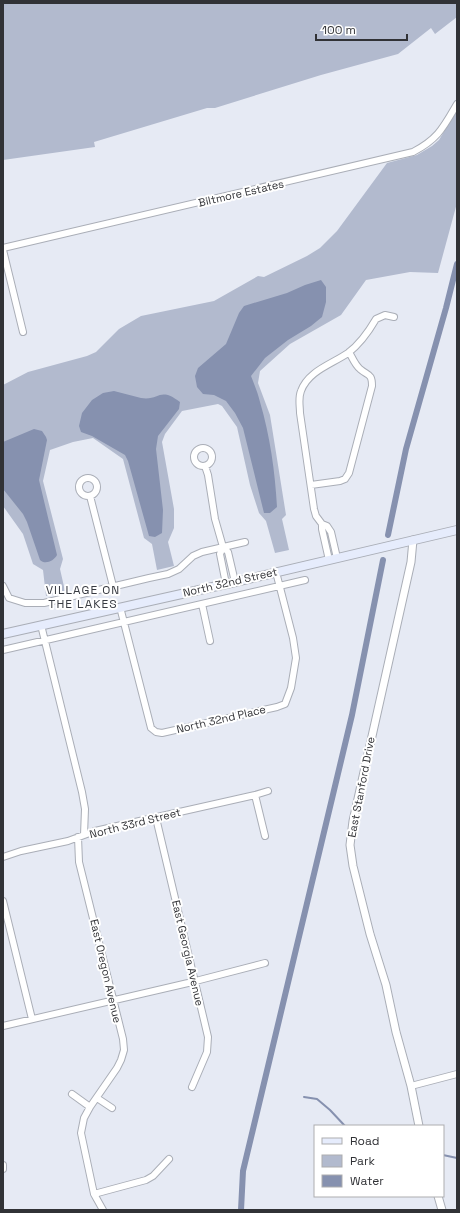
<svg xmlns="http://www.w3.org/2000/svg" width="460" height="1213" font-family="'Space Grotesk',sans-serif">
<rect width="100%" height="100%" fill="#e6eaf4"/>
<!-- green -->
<path fill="#b2bace" d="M 3,3 L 457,3 L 457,17 L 435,34 L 431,28 L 398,54 L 321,75 L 215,108 L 207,108 L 94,142 L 95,147 L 3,160 Z
M 457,110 L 457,203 L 438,273 L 410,272 L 366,280 L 341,315 L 290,344 L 260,371 L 258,383 L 270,415 L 286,515 L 282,519 L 289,550 L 275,553 L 266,521 L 259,513 L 250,485 L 237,427 L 222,406 L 218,404 L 182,411 L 165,434 L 162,442 L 174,509 L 174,528 L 168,542 L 174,566 L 157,570 L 152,544 L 144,538 L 123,459 L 93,438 L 73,442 L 50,450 L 43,481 L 63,559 L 60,569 L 65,591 L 46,596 L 43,570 L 33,564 L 23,534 L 3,506 L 3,385 L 28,372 L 87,356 L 96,352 L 119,329 L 141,316 L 214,301 L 258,276 L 264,277 L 307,256 L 320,248 L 337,231 L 387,163 L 417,155 L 432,146 L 439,140 Z"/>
<!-- water -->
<path fill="#8691af" d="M 321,280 L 326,287 L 326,302 L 322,317 L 311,326 L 288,340 L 265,358 L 251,376 C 254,384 258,393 260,402 C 270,436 275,471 277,507 L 270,513 L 264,513 L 243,428 L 235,413 L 226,401 L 214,395 L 203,394 L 197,387 L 195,376 L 198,368 L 226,344 L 239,313 L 244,306 L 287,293 L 305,285 Z
M 114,391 C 123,393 132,396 141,398 C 160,401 159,386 180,402 L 179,409 L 158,436 L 156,449 L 163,510 L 162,533 L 155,537 L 149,536 L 128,461 L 125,455 L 92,436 L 81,432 L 79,426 L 82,413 L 92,400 L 103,393 Z
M 34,429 L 42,431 L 46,437 L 47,440 L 39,480 L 57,555 C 54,561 45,565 40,560 L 27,522 L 23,514 L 3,489 L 3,442 Z"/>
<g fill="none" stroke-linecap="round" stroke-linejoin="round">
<!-- stream -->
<path stroke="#8691af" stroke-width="2" d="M 304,1097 L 317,1099 L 330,1110 L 345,1126
M 443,1155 L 457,1158"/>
<!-- canal -->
<path stroke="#8691af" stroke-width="6" d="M 388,535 L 406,449 L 446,308 L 457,264
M 241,1210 L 243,1171 L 352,715 L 383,560"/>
<!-- minor casing -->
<g stroke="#aaaeb7" stroke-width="8">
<path id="minor" d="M 3,248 L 413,152 C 438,139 443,128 457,104
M 3,250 L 23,332
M194 457a9 9 0 1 1 18 0a9 9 0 1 1-18 0Z
M 205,466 L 208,475 L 215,519 L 223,547 L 228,552 L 235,582
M79 487a9 9 0 1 1 18 0a9 9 0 1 1-18 0Z
M 311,485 L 340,481 L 345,479 L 349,473 L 372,386 C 372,373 368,376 360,369 C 355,365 352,357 349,352
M 90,496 L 113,586
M 322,524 L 322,529 L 329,560
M 223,547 L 220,554 L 226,584
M 337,558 L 331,532 L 327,526 L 322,524 L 316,516 L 314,509 L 300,413 C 300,406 298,398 301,391 C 308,371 332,364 348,353 C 360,344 369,331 376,319 L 385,315 L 394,317
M 3,586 L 9,598 L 25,603 L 44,603 L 149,578 L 168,574 L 179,569 L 193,556 L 202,552 L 245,542
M 202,604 L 210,641
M 120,607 L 151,728 L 156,732 L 162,733 L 277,707 L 285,704 L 291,688 L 296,658 L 293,638 L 276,572
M 41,625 L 82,792 L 85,809 L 84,835
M 3,650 L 305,580
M 255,795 L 265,836
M 156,818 L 208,1037 L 207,1052 L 192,1087
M 78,837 L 79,862 L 123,1039 L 124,1050 L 121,1060 L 117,1068 L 90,1107 L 84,1118 L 81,1133 L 94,1194 L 103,1210
M 3,857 L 21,851 L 68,841 L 95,831 L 255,795 L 268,791
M 3,901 L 32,1019
M 3,1026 L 188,983 L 265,963
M 411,1086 L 457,1074
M 72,1094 L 90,1107
M 97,1098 L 112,1108
M 3,1165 L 3,1169
M 94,1194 L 146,1180 L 153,1176 L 169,1159"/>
</g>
<!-- tertiary casing -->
<g stroke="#aaaeb7" stroke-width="9">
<path id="tertiary" d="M 413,540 L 411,562 L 353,821 L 350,845 L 353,866 L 370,934 L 386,985 L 396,1032 L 411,1086 L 419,1126
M 438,1196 L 442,1210"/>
</g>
<!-- secondary casing -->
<g stroke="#aaaeb7" stroke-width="10">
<path id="secondary" d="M 3,634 L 235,582 L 457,530"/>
</g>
<!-- minor -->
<use href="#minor" stroke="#fff" stroke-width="6"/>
<!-- tertiary -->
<use href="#tertiary" stroke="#fff" stroke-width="7"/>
<!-- secondary -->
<use href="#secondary" stroke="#e6ecfc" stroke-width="8"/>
</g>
<g text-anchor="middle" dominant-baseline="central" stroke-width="4" stroke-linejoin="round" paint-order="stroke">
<!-- street labels -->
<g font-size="11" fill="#313236" stroke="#fff">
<text transform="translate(241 193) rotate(-13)">Biltmore Estates</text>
<text transform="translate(230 582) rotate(-13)">North 32nd Street</text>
<text transform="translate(221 719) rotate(-13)">North 32nd Place</text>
<text transform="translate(361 787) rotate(-79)">East Stanford Drive</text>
<text transform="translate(135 823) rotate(-14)">North 33rd Street</text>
<text transform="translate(188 953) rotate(77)">East Georgia Avenue</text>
<text transform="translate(106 971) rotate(77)">East Oregon Avenue</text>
</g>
<!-- neighbourhood labels -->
<g font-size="12" letter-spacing="1" fill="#383b42" stroke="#fff">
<text x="83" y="590">VILLAGE ON<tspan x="83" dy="14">THE LAKES</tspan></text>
</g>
</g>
<!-- border -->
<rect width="460" height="1213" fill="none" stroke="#313236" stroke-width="8"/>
<!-- legend -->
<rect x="314" y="1125" width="130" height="72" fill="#ffffff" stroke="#adadaf"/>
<rect x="322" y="1138" width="20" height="6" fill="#e6ecfc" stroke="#adadaf"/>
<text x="350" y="1145" font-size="12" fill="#313236">Road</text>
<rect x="322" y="1155" width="20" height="12" fill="#b2bace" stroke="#adadaf"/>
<text x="350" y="1165" font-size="12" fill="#313236">Park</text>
<rect x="322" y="1175" width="20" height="12" fill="#8691af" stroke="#adadaf"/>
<text x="350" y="1185" font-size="12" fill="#313236">Water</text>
<!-- scale -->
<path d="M316 34v6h91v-6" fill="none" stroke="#313236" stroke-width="2"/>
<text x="322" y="34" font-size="12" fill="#313236" stroke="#ffffff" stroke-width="3" paint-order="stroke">100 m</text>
</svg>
